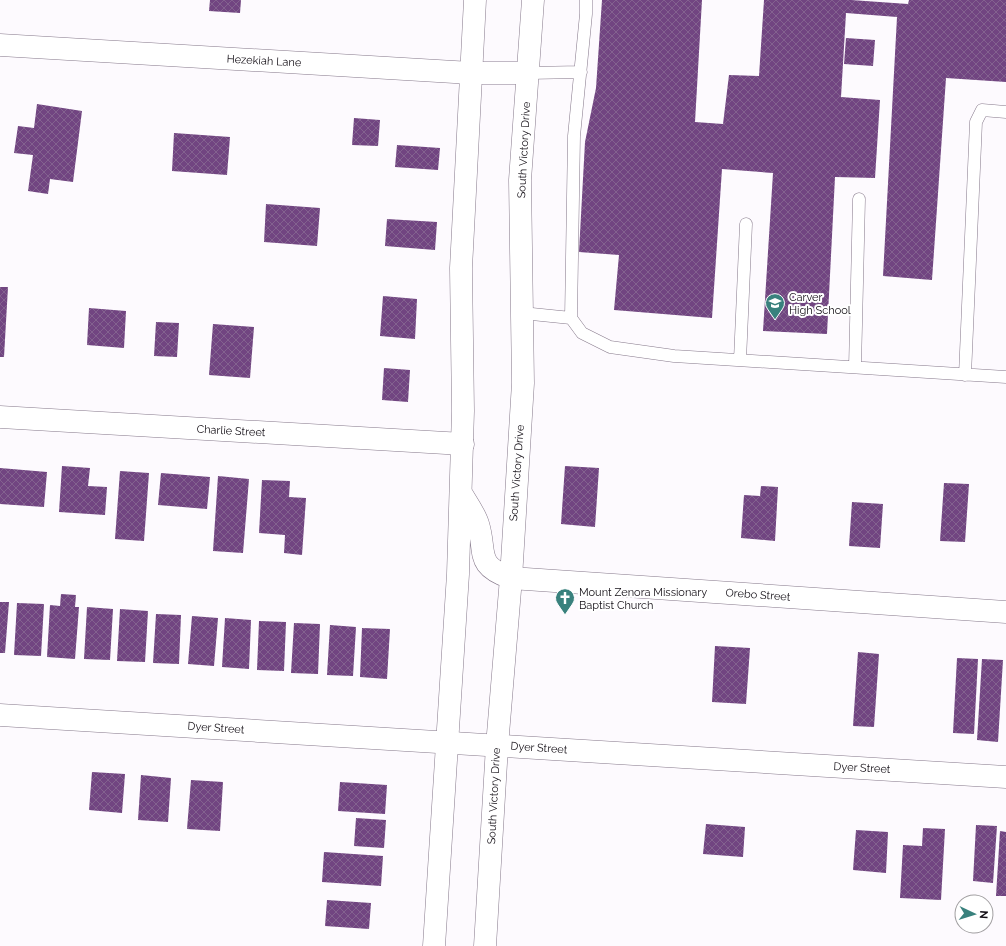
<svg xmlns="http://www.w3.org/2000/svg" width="1006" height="946" font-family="Raleway,sans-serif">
<defs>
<pattern id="building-cross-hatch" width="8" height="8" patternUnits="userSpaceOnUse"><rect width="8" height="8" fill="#714581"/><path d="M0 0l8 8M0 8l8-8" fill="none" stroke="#83628f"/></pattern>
</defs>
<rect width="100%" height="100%" fill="#fdfafe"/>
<!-- building -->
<path fill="url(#building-cross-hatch)" d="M 210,0 L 241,0 L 240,13 L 209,11 Z
M 602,0 L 702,0 L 695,122 L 723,124 L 729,75 L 759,76 L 764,0 L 851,0 L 908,4 L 909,0 L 1006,0 L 1006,82 L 946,78 L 932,280 L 883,276 L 897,17 L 846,13 L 841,97 L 880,100 L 875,178 L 835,177 L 827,334 L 763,331 L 773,173 L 722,169 L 712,318 L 614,310 L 619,255 L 579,252 L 585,142 L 596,88 Z
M 846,38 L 875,40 L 873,66 L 844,64 Z
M 37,104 L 82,111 L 73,182 L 50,179 L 48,194 L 28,191 L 33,155 L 14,153 L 18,126 L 34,128 Z
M 354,118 L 380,120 L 378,146 L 352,145 Z
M 174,133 L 230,137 L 227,175 L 172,171 Z
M 397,145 L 440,148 L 438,170 L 395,167 Z
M 266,204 L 320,208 L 317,246 L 264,242 Z
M 387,219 L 437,222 L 435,250 L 385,246 Z
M 0,287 L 8,287 L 4,357 L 0,357 Z
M 383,296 L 417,299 L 415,339 L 380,336 Z
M 89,308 L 126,311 L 124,348 L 87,345 Z
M 156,322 L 179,323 L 177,357 L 154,356 Z
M 213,324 L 254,327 L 250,378 L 209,375 Z
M 384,368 L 410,370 L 408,402 L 382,400 Z
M 62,466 L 90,468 L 88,486 L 107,487 L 105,515 L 59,512 Z
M 565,466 L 599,468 L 595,527 L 561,524 Z
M 0,468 L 47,472 L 44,507 L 0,504 Z
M 120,471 L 149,473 L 144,541 L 115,539 Z
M 161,473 L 210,477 L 207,509 L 158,505 Z
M 218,476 L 249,479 L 243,553 L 213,551 Z
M 262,480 L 290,481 L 289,497 L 306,498 L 302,555 L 284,553 L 285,535 L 259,533 Z
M 944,483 L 969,484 L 965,542 L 940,541 Z
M 761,486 L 778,487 L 775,541 L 741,538 L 744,495 L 760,496 Z
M 852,502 L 883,504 L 880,548 L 849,546 Z
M 61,594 L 76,595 L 75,607 L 79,607 L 75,659 L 47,657 L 50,605 L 60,606 Z
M 0,602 L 9,602 L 5,653 L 0,653 Z
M 17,603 L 44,604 L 41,656 L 14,655 Z
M 87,607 L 113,609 L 110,660 L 84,659 Z
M 120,609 L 148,611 L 145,662 L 117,661 Z
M 156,614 L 181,615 L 179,664 L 153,663 Z
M 192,616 L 218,618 L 214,666 L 188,664 Z
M 225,618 L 251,620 L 249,669 L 222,667 Z
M 259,621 L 286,622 L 284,671 L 257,670 Z
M 294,623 L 320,624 L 318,674 L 291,673 Z
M 330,625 L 356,627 L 353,676 L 327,675 Z
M 362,628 L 390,629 L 387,679 L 360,677 Z
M 715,646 L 750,648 L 746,704 L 712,702 Z
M 858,652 L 879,654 L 874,727 L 853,726 Z
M 957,658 L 978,659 L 974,734 L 953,733 Z
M 982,659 L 1003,660 L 998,742 L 977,740 Z
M 92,772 L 125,774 L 122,813 L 89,810 Z
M 141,775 L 171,778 L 168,822 L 138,820 Z
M 191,780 L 223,782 L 220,831 L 187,829 Z
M 340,782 L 387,785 L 385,814 L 338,811 Z
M 356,818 L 386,820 L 384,848 L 354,846 Z
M 706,824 L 745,827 L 743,857 L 703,854 Z
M 976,825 L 997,826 L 993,883 L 973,881 Z
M 923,828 L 945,829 L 941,900 L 900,898 L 903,845 L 922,846 Z
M 856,830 L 888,832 L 886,873 L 853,870 Z
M 1000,831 L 1006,832 L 1006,896 L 996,896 Z
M 324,852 L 383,856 L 381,886 L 322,882 Z
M 327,900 L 371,903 L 369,929 L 325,926 Z"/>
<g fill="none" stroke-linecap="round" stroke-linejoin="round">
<!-- service casing -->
<g stroke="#86798b" stroke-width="13">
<path id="service" d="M 528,73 L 581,72
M 522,313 L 571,318 L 582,333 L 610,347 L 674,356 L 1006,377
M 571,318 L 574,136 L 586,14 L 586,0
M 740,360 L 746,224
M 855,367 L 859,199
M 965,375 L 976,122 L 982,110 L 1006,112"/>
</g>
<!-- minor casing -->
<g stroke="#86798b" stroke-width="23">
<path id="minor" d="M 0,45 L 471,73 L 528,73
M 0,417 L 463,444
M 511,578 L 1006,612
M 0,715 L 1006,777"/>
</g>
<!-- secondary casing -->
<g stroke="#86798b" stroke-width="23">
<path id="secondary" d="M 461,493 C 467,503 475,514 478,524 C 487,553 474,565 511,578
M 434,946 L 458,574 L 463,411 L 461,268 L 475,0
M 485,946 L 497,746 L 511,578 L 523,383 L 520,180 L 533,0"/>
</g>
<!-- service -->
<use href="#service" stroke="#fff" stroke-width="12"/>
<!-- minor -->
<use href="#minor" stroke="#fff" stroke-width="22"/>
<!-- secondary -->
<use href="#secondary" stroke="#fff" stroke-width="22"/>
</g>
<!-- icons -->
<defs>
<g id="school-pin" transform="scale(1)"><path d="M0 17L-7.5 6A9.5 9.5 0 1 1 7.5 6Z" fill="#39817d" stroke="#fff"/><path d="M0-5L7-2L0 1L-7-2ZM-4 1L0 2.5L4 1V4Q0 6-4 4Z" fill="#fff"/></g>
<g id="church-pin" transform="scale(1)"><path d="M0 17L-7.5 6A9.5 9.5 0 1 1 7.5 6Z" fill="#39817d" stroke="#fff"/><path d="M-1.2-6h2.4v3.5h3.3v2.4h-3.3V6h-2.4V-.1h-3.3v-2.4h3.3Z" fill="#fff"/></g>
</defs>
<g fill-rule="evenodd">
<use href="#school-pin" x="775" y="303"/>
<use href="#church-pin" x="565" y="598"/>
</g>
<g text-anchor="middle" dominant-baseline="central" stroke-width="4" stroke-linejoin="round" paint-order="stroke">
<!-- street labels -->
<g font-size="11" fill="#130e15" stroke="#fff">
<text transform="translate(264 61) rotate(3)">Hezekiah Lane</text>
<text transform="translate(524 150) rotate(-87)">South Victory Drive</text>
<text transform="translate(231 431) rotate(3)">Charlie Street</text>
<text transform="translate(517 473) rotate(-86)">South Victory Drive</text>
<text transform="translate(758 595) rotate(4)">Orebo Street</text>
<text transform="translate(216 728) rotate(4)">Dyer Street</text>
<text transform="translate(539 748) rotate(4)">Dyer Street</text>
<text transform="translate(862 768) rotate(3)">Dyer Street</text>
<text transform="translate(494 796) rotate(-87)">South Victory Drive</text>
</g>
<!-- poi labels -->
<g font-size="11" fill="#130e15" stroke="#fff" text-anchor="start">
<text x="789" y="297">Carver<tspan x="789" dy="13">High School</tspan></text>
<text x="579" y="592">Mount Zenora Missionary<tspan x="579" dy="13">Baptist Church</tspan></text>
</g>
</g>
<!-- north arrow -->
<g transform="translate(974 914) rotate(94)"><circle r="19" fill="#ffffff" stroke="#a19fa1"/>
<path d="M0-3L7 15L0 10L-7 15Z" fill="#39817d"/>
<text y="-6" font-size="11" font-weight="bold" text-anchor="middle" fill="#130e15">N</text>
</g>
</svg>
